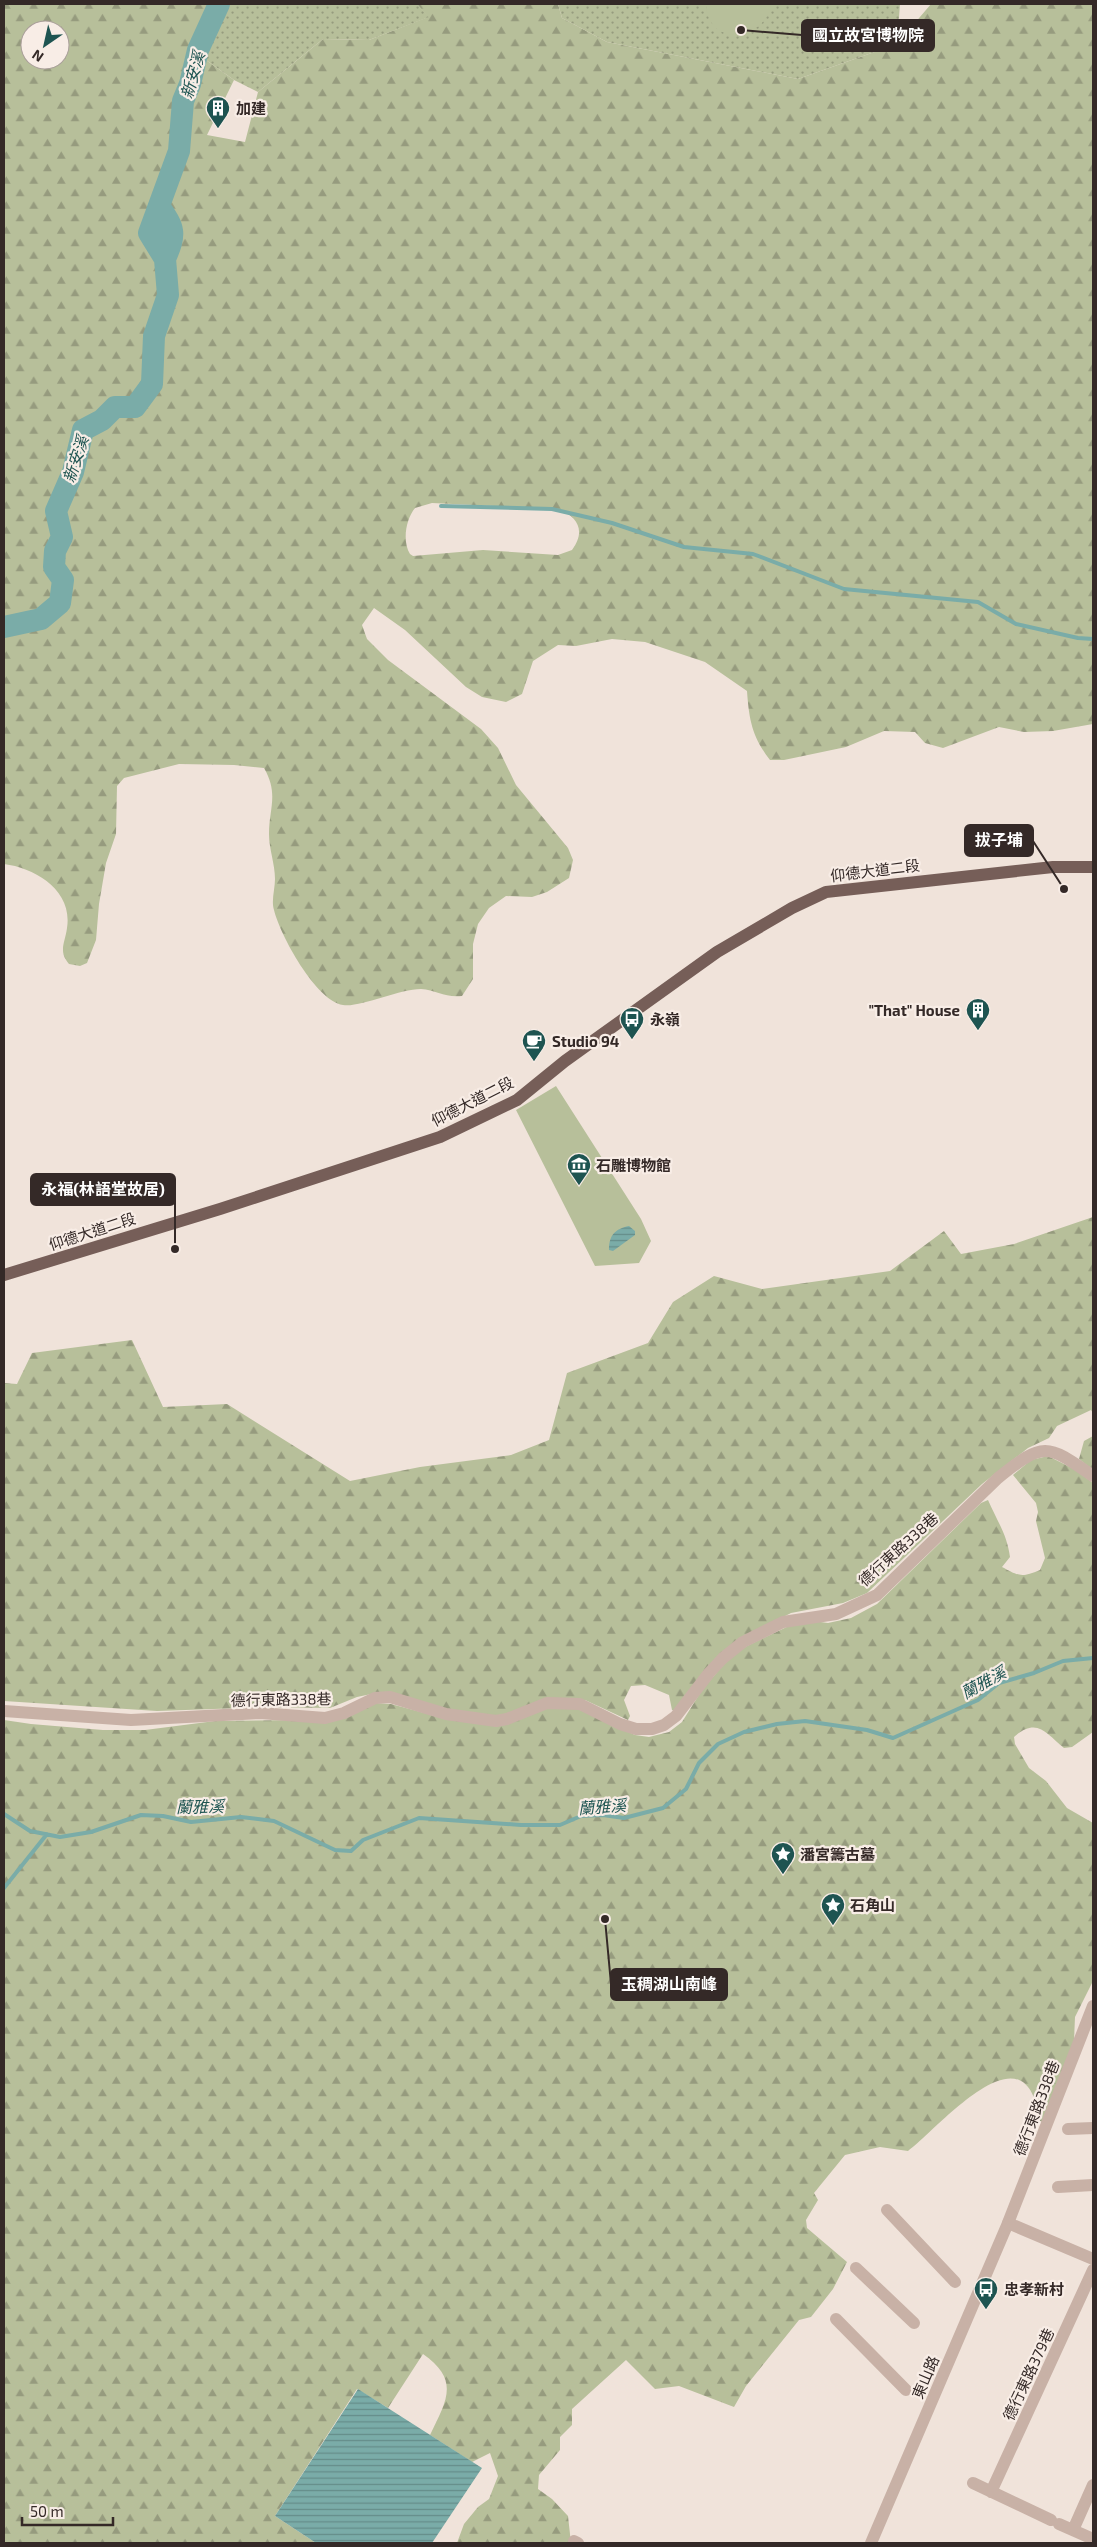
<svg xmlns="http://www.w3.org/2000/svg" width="1097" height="2547" font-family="'Exo 2','Noto Sans TC',sans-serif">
<defs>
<pattern id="forest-firs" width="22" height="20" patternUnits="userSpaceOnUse" patternTransform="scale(1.25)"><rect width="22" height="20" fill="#b7bf9a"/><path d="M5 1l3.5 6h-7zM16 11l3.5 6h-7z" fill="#969b7e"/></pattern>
<pattern id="park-dots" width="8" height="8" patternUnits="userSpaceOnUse" patternTransform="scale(1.25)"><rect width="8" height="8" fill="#b7bf9a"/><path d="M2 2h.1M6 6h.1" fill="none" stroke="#969b7e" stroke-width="1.8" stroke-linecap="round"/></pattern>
<pattern id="water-rules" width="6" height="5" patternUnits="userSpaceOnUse" patternTransform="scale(1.25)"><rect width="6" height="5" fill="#7aaca8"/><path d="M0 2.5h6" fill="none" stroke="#658c89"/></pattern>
</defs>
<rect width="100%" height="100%" fill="#f0e3da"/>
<!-- forest -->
<path fill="url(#forest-firs)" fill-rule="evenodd" d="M 4,4 L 223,4 L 199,55 L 234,80 L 207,135 L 245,142 L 258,92 L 323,39 L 369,40 L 428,17 L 417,4 L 558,4 L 562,18 L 607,42 L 798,79 L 897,44 L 931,4 L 1093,4 L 1093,724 L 1053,731 L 1024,732 L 999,727 L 943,748 L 925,743 L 915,732 L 884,731 L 846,747 L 784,760 L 770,760 C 752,737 749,719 747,691 L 705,662 L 645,642 L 612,639 L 576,646 L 558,645 L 533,661 L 522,694 L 506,702 L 482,697 L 466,687 L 405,630 L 374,608 L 362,625 L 367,639 L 388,660 L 481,729 L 498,748 L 516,785 L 568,848 L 573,860 L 569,878 L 547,892 L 532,897 L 506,896 L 489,908 L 478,924 L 473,944 L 473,979 L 462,996 C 445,998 436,990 421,989 C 399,989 359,1008 343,1005 C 316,1001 280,935 274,910 C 271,901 275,889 275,879 C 275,864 269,849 269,834 C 269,808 279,794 264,768 L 234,765 L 179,764 L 124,778 L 117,786 L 116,834 L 106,863 L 99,904 L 96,940 L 87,963 L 80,966 L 69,964 C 58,951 65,943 67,928 C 73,890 35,868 4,864 ZM 30,30 L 60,30 L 60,60 L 30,60 ZM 432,503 L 559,509 C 578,517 586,531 572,550 L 558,555 L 483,550 L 413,556 L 410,554 C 402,541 406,519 415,508 Z
M 1093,1217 L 1093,1413 L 1091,1410 L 1057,1426 L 1049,1438 L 1028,1448 L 982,1484 L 867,1593 L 843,1603 L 791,1613 L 735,1642 L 676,1710 L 672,1710 L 669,1695 L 645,1685 L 631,1686 L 624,1700 L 630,1716 L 628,1720 L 585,1700 L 494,1717 L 449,1710 L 376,1693 L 357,1697 L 330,1708 L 267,1707 L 157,1711 L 4,1701 L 4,1383 L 17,1384 L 32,1353 L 132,1340 L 163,1407 L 227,1404 L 350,1481 L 420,1467 L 511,1455 L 549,1440 L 567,1373 L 648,1343 L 673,1302 L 714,1276 L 762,1289 L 890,1271 L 944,1231 L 961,1254 L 1014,1244 Z
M 1093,1436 L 1093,1470 L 1079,1459 L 1084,1441 Z
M 1048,1456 L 1076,1470 L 1093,1483 L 1093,1732 L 1072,1747 L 1064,1748 C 1047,1735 1038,1716 1014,1737 L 1015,1744 L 1029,1768 L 1046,1781 L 1067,1808 L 1093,1823 L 1093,1981 L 1075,2017 L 1074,2041 L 1042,2122 L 1039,2120 C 1027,2021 940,2127 908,2151 L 880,2147 L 845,2155 L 814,2193 L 818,2200 L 806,2220 L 807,2228 L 847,2262 L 833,2289 L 811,2317 L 799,2320 L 746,2386 L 734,2407 L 679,2386 L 655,2389 L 626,2360 L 572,2409 L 572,2425 L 560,2437 L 560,2450 L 539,2475 L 538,2489 L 552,2499 L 568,2516 L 571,2543 L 457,2543 L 464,2524 L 478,2507 L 489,2499 L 498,2476 L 490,2453 L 472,2462 L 430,2435 C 447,2400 460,2380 423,2354 L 388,2408 L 357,2389 L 275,2516 L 316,2543 L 4,2543 L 4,1720 L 31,1724 L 103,1730 L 145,1730 L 215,1721 L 301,1720 L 376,1703 L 391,1704 L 443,1718 L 498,1726 L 544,1708 L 578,1709 L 635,1735 L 649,1737 L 669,1732 L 682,1722 L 702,1690 L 730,1657 L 747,1646 L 793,1624 L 813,1621 L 828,1623 L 851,1618 L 877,1604 L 981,1503 L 988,1500 C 997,1521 1007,1534 1010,1557 L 1002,1567 C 1019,1576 1021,1578 1040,1570 L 1045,1558 L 1036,1521 L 1038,1512 L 1036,1503 L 1013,1475 L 1031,1460 Z"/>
<!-- park -->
<path fill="url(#park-dots)" d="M 223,4 L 417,4 L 429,17 L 369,40 L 323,39 L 258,92 L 234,80 L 199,55 Z
M 558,4 L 900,4 L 897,44 L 798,79 L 607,42 L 562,18 Z"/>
<!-- garden -->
<path fill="#b7bf9a" d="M 706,4 L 771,4 C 767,39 708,50 706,4 Z
M 556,1086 L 641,1219 L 651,1241 L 639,1263 L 595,1266 L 516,1110 Z"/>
<!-- water -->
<path fill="url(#water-rules)" d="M 629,1226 L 635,1231 L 635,1235 L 613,1251 L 609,1250 C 609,1235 615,1229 629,1226 Z
M 358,2389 L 482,2468 L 432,2543 L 316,2543 L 275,2516 Z"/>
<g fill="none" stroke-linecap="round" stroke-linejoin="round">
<!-- stream -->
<path stroke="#7aaca8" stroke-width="4" d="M 441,506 L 552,509 L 612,523 L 684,547 L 753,554 L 844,589 L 978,602 L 1016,624 L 1078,638 L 1093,639
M 4,1814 L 30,1831 L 60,1837 L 91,1832 L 141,1815 L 163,1816 L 191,1822 L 241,1817 L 274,1821 L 335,1850 L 351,1851 L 363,1840 L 419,1818 L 521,1825 L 560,1825 L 581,1816 L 603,1815 L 624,1818 L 663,1808 L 686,1789 L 699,1763 L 718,1744 L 744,1732 L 777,1724 L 805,1721 L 867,1730 L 893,1738 L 978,1700 L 999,1683 L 1034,1673 L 1063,1661 L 1093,1658
M 4,1888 L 47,1834"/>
<!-- river -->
<path stroke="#7aaca8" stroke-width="22" d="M 159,206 C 175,229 176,233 165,259
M 4,627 L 41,619 L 60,603 L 63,580 L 54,567 L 55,551 L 62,537 L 56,511 L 73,472 L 83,430 L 102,420 L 115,407 L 135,407 L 152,384 L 154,336 L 168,295 L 165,259 L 149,233 L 179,151 L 183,101 L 190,84 L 198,50 L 219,4"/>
<!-- minor -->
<path stroke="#c8b1a6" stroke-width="12" d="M 4,1711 L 131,1720 L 260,1713 L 325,1718 L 344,1713 L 375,1698 L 390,1697 L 446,1714 L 496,1721 L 507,1719 L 547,1703 L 580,1704 L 620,1724 L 636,1729 L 652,1729 L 664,1725 L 676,1716 L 709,1673 L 723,1658 L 743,1642 L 783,1622 L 836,1614 L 877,1595 L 998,1478 C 1044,1441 1047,1444 1093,1476
M 1068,2129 L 1093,2128
M 1058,2187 L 1093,2185
M 887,2210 L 955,2282
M 856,2268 L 914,2323
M 836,2319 L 906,2390
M 973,2483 L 1051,2520
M 991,2492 L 1093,2270
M 1059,2524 L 1093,2539
M 1073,2530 L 1093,2485
M 574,2541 L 578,2543
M 871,2543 L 1008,2223 L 1093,2006"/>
<!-- tertiary -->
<path stroke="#c8b1a6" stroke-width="12" d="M 1008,2223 L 1093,2259"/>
<!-- primary -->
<path stroke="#765e58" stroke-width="12" d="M 4,1275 L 220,1209 L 440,1137 L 517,1100 L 565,1061 L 717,952 L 792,908 L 826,892 L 1053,867 L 1093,867"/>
</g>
<!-- icons -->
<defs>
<g id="building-pin" transform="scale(1.25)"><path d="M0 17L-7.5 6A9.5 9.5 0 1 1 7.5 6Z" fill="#1e5451" stroke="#f8ede6"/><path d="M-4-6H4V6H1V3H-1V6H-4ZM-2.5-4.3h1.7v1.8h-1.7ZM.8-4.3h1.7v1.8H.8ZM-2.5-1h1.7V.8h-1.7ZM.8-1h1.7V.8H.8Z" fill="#fff"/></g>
<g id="bus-pin" transform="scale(1.25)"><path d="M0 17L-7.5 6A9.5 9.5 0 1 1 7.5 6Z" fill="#1e5451" stroke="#f8ede6"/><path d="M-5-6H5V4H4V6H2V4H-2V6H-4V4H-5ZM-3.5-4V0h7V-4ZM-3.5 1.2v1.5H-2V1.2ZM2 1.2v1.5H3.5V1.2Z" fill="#fff"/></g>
<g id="cafe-pin" transform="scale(1.25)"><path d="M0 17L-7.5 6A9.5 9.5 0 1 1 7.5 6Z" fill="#1e5451" stroke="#f8ede6"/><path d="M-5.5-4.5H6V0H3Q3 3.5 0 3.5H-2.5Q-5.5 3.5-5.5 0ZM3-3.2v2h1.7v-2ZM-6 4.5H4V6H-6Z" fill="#fff"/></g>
<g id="museum-pin" transform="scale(1.25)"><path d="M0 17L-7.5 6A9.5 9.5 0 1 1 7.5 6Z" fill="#1e5451" stroke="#f8ede6"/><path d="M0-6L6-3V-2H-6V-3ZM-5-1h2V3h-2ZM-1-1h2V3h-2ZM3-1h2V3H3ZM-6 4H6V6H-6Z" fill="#fff"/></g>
<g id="sight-pin" transform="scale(1.25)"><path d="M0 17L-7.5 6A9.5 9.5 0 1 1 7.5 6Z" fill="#1e5451" stroke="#f8ede6"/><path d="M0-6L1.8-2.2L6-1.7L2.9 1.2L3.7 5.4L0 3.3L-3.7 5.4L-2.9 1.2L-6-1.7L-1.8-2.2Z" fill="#fff"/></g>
</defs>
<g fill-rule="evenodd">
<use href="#building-pin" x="218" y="108"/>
<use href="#building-pin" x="978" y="1010"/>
<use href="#bus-pin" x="632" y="1019"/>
<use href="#cafe-pin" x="534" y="1041"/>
<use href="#museum-pin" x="579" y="1165"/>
<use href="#sight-pin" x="783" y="1854"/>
<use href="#sight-pin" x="833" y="1905"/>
<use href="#bus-pin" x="986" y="2289"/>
</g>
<g text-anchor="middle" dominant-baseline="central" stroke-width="4.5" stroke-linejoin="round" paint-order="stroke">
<!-- poi labels -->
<g font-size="15" font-weight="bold" fill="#342927" stroke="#f8ede6" text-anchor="start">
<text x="236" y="108">加建</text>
<text x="960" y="1010" text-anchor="end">"That" House</text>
<text x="650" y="1019">永嶺</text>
<text x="552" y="1041">Studio 94</text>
<text x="596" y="1165">石雕博物館</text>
<text x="800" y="1854">潘宮籌古墓</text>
<text x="850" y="1905">石角山</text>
<text x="1004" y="2289">忠孝新村</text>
</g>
<!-- street labels -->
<g font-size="15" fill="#342927" stroke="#f8ede6">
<text transform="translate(875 870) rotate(-7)">仰德大道二段</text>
<text transform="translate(472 1101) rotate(-27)">仰德大道二段</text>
<text transform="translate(92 1231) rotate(-18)">仰德大道二段</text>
<text transform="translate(898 1549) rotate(-42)">德行東路338巷</text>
<text transform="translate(281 1699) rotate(-1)">德行東路338巷</text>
<text transform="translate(1036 2108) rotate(-69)">德行東路338巷</text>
<text transform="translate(1028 2374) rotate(-65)">德行東路379巷</text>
<text transform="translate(925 2377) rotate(-67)">東山路</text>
</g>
<!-- water labels -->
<g font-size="16" font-style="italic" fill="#1e5451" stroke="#f8ede6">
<text transform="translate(192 75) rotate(-74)">新安溪</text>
<text transform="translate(75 459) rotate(-72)">新安溪</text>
<text transform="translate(983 1682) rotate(-29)">蘭雅溪</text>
<text transform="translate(200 1806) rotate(-1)">蘭雅溪</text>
<text transform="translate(602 1806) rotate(-4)">蘭雅溪</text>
</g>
</g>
<!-- callouts -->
<path fill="none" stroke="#342927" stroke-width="2" d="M741 30L802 35M1064 889L1033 841M175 1249L175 1189M605 1919L611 1984"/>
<g fill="#342927" stroke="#f8ede6" stroke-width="2">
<circle cx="741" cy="30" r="5"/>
<circle cx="1064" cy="889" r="5"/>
<circle cx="175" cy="1249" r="5"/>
<circle cx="605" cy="1919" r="5"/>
</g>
<g fill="#342927" stroke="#342927" stroke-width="2">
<rect x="802" y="20" width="132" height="31" rx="5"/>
<rect x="965" y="825" width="68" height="31" rx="5"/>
<rect x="31" y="1174" width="144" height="31" rx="5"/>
<rect x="611" y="1969" width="116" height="31" rx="5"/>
</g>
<g font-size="16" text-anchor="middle" font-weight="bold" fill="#fff">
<text x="868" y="41">國立故宮博物院</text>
<text x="999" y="846">拔子埔</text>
<text x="103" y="1195">永福(林語堂故居)</text>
<text x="669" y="1990">玉稠湖山南峰</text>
</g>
<!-- border -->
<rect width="1097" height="2547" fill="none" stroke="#342927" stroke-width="10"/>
<!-- north arrow -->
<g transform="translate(45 45) rotate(214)"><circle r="24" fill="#f8ede6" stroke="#aa9f9a"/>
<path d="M0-4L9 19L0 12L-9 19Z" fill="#1e5451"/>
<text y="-8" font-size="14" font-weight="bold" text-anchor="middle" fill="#342927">N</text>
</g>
<!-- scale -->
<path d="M22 2517v8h91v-8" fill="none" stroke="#342927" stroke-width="2.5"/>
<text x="30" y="2517" font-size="15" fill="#342927" stroke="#f8ede6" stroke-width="4" paint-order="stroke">50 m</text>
</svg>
